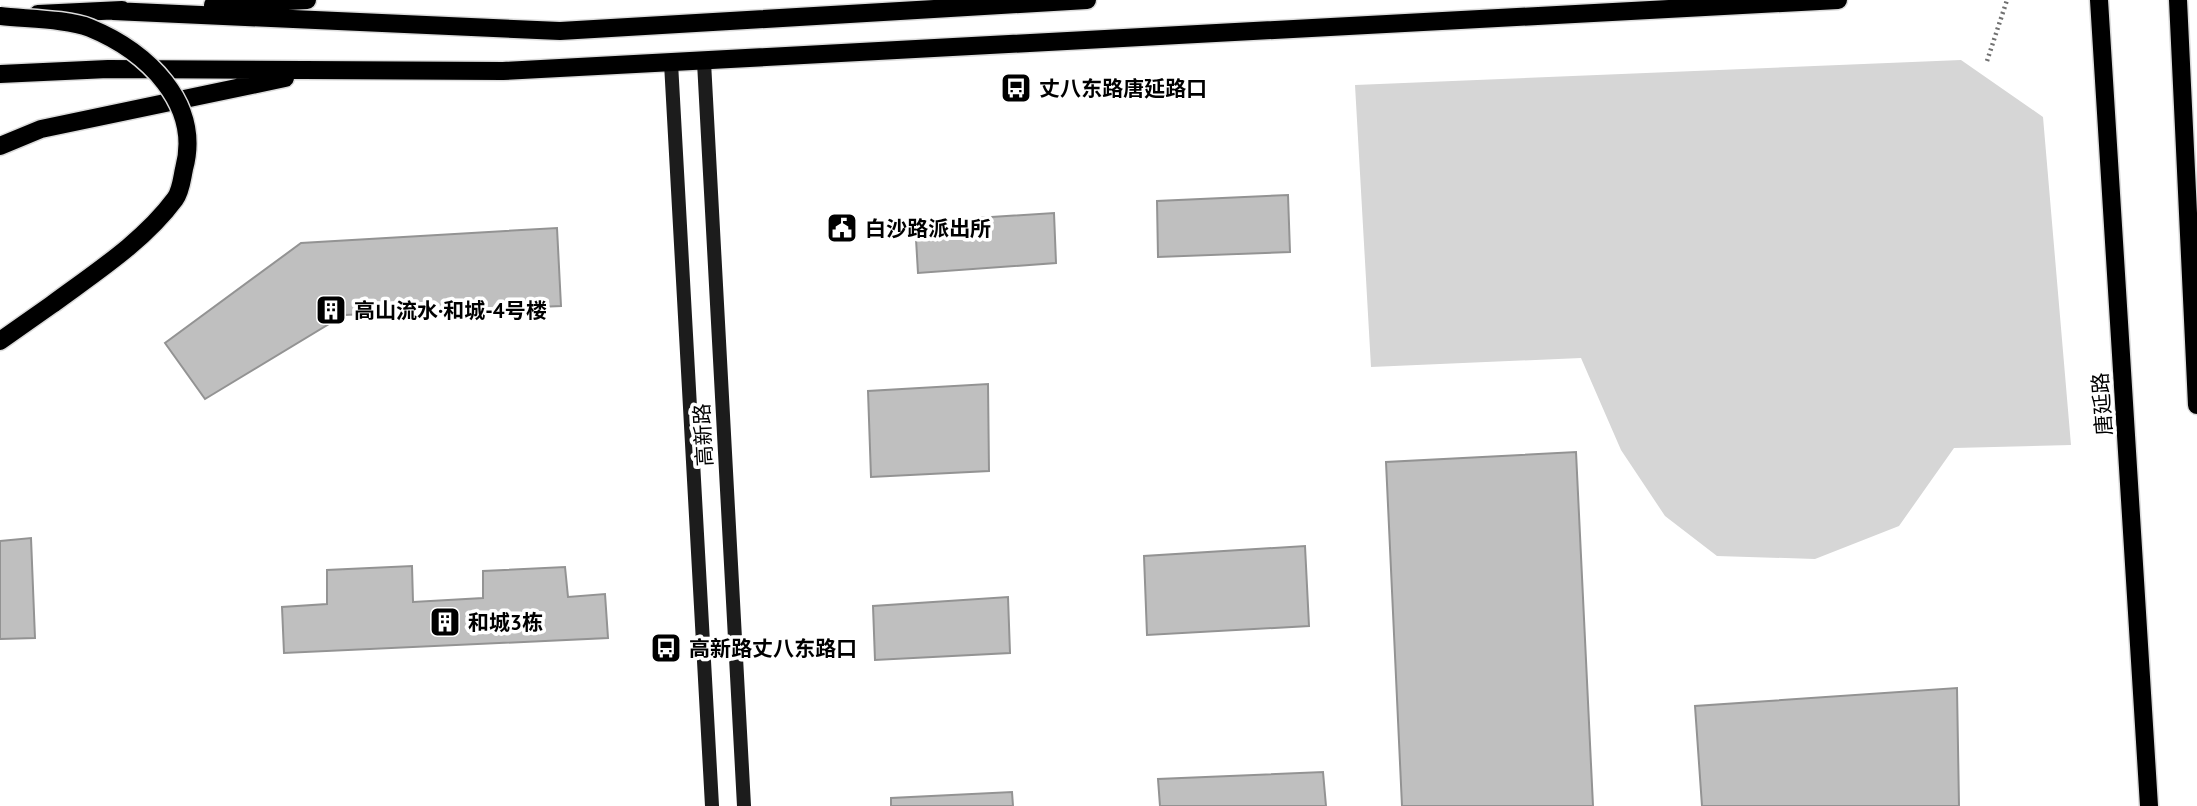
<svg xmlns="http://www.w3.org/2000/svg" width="2197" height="806" font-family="'PT Sans','Noto Sans SC',sans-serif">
<rect width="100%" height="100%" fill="#fff"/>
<!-- green -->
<path fill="#d6d6d6" d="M 1961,60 L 2043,117 L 2071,445 L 1954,448 L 1899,526 L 1815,559 L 1717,556 L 1665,516 L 1621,450 L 1581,358 L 1371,367 L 1355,85 Z"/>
<!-- building -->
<path fill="#bfbfbf" stroke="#939393" stroke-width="2" d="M 1288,195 L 1290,252 L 1158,257 L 1157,201 Z
M 1054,213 L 1056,263 L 918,273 L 915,222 Z
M 557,228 L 561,306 L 344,315 L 205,399 L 165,343 L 301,243 Z
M 988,384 L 989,471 L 871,477 L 868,391 Z
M 1576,452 L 1593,806 L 1402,806 L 1386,462 Z
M 31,538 L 35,638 L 0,639 L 0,541 Z
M 1305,546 L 1309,626 L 1147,635 L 1144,556 Z
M 412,566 L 413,602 L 483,598 L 483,571 L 565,567 L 568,597 L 605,594 L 608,638 L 284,653 L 282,607 L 327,604 L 327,570 Z
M 1008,597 L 1010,653 L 875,660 L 873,606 Z
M 1957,688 L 1959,806 L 1702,806 L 1695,706 Z
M 1323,772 L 1326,806 L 1160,806 L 1158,779 Z
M 1012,792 L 1013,806 L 891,806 L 891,798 Z"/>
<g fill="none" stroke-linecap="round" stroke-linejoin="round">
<!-- primary casing -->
<g stroke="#dbdbdb" stroke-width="21">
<path id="primary" d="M 2099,0 L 2149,806
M 2178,0 L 2197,405
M 213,5 L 307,0
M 113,11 L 560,31 L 1087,0
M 38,14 L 122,10
M 0,74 L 108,69 L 503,71 L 1838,0
M 0,146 L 41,129 L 285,78
M 0,341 L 54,303"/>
</g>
<!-- path -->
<path stroke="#717171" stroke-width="4.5" stroke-dasharray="2 3.5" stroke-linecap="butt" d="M 1987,61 L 2007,0"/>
<!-- secondary -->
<path stroke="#1c1c1c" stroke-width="14" d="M 704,62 L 744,806
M 671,63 L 712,806"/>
<!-- primary -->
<use href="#primary" stroke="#000" stroke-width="18"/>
<!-- primary-bridge casing -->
<g stroke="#dbdbdb" stroke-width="21" stroke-linecap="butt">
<path id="primary-bridge" d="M 0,16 C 25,19 68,19 90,28 C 146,51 202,103 184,169 C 182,178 181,191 175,199 C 144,241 96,272 54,303"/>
</g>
<!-- primary-bridge -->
<use href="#primary-bridge" stroke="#000" stroke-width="18"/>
</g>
<!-- icons -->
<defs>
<g id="bus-square" transform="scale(1.575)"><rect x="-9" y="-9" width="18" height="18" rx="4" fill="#000" stroke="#fff"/><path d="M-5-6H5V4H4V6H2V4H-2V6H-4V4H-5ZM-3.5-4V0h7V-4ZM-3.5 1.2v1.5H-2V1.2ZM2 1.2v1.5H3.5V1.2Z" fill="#fff"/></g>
<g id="civic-square" transform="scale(1.575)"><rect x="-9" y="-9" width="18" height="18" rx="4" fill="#000" stroke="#fff"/><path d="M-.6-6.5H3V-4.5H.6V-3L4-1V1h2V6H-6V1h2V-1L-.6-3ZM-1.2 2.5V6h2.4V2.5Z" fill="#fff"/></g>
<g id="building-square" transform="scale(1.575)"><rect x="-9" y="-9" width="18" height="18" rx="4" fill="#000" stroke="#fff"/><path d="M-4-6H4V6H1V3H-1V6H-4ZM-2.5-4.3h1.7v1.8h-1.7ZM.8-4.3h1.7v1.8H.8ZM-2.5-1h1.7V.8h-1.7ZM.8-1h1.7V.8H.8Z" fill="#fff"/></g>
</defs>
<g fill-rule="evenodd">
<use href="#bus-square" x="1016" y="88"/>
<use href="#civic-square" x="842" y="228"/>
<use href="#building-square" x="331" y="310"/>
<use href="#building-square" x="445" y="622"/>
<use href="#bus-square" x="666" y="648"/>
</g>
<g text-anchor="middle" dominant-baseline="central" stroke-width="7" stroke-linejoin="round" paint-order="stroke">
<!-- poi labels -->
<g font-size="21" font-weight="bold" fill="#000" stroke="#fff" text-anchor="start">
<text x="1039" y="88">丈八东路唐延路口</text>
<text x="865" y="228">白沙路派出所</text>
<text x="354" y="310">高山流水·和城-4号楼</text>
<text x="468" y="622">和城3栋</text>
<text x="689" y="648">高新路丈八东路口</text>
</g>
<!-- street labels -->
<g font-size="21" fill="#000" stroke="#fff">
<text transform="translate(2102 404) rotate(-94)">唐延路</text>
<text transform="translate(703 435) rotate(-93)">高新路</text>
</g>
</g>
</svg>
